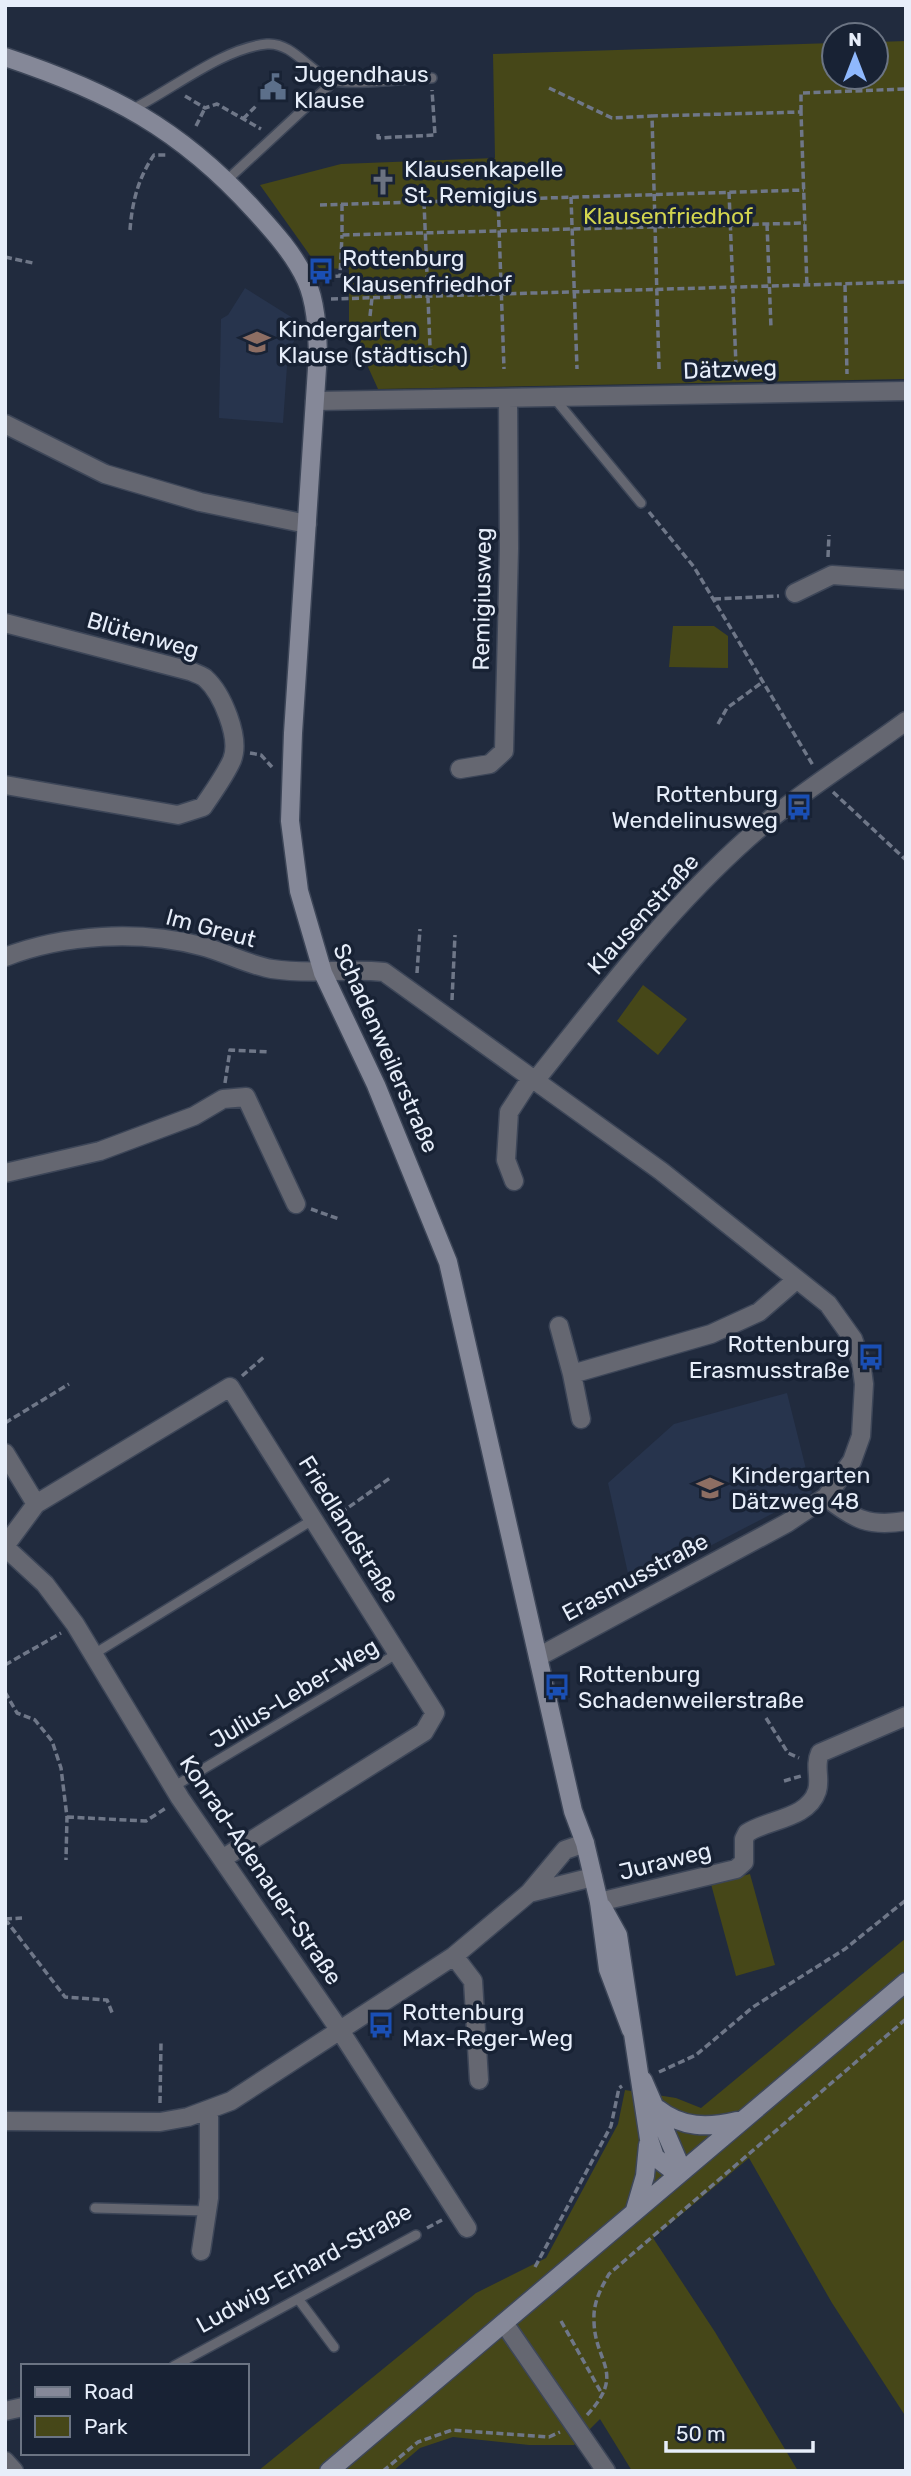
<svg xmlns="http://www.w3.org/2000/svg" width="911" height="2476" font-family="Rubik,sans-serif">
<rect width="100%" height="100%" fill="#212b3e"/>
<!-- built -->
<path fill="#27344d" d="M 245,288 L 304,325 L 283,359 L 287,366 L 283,423 L 219,418 L 221,319 L 228,315 Z
M 787,1393 L 812,1493 L 631,1587 L 608,1483 L 674,1424 Z"/>
<!-- green -->
<path fill="#464718" d="M 906,41 L 906,379 L 378,389 L 349,325 L 349,269 L 319,268 L 260,185 L 341,164 L 495,158 L 493,54 L 834,43 L 834,77 L 876,77 L 876,42 Z
M 673,626 L 714,626 L 728,636 L 728,668 L 669,667 Z
M 643,985 L 687,1019 L 658,1055 L 617,1021 Z
M 750,1874 L 775,1965 L 736,1976 L 711,1884 Z
M 906,1938 L 906,2417 L 832,2303 L 749,2158 L 653,2238 L 715,2332 L 798,2471 L 632,2471 L 600,2419 L 574,2445 L 529,2445 L 453,2437 L 420,2448 L 393,2471 L 258,2471 L 476,2293 L 546,2258 L 618,2124 L 625,2090 L 676,2098 L 701,2108 Z"/>
<g fill="none" stroke-linecap="round" stroke-linejoin="round">
<!-- lane casing -->
<g stroke="#3d4658" stroke-width="12">
<path id="lane" d="M 133,109 C 173,89 223,48 267,44 C 292,42 309,71 331,80 C 348,86 410,78 432,78
M 227,180 L 334,81
M 555,399 L 641,503
M 94,1654 L 314,1519
M 173,1787 L 398,1653
M 95,2208 L 207,2211
M 299,2300 L 334,2347
M 174,2366 L 416,2235"/>
</g>
<!-- street casing -->
<g stroke="#3d4658" stroke-width="21">
<path id="street" d="M 315,401 L 906,391
M 5,424 L 105,474 L 200,502 L 307,524
M 795,593 L 832,575 L 906,580
M 5,623 L 190,671 C 195,673 201,675 205,678 C 222,693 241,738 232,760 C 225,776 213,792 203,807 L 178,815 L 5,785
M 460,769 L 490,764 L 504,751 L 509,548 L 508,399
M 5,957 C 65,934 139,930 201,946 C 225,952 248,965 272,969 C 310,975 347,968 384,972 L 661,1171 L 828,1304 L 853,1339 L 861,1362 L 864,1384 L 861,1436 L 852,1461 L 826,1497 L 787,1523 L 538,1657
M 535,1081 C 602,997 667,910 748,838 C 796,795 853,760 906,721
M 5,1173 L 100,1151 L 194,1116 L 223,1099 L 246,1097 L 296,1204
M 514,1181 L 506,1160 L 509,1112 L 531,1078
M 559,1326 L 572,1374 L 711,1334 L 759,1312 L 796,1280
M 572,1374 L 581,1419
M 5,1453 L 36,1504
M 826,1497 C 855,1520 869,1527 906,1521
M 5,1546 L 36,1504 L 230,1387 L 435,1713 L 424,1732 L 222,1859
M 5,1547 L 45,1584 L 75,1624 L 180,1798 L 341,2032 L 467,2228
M 529,1893 L 593,1877
M 599,1902 L 736,1869 L 744,1862 L 744,1839 L 747,1833 C 768,1819 808,1819 817,1791 C 821,1779 814,1766 820,1753 L 906,1716
M 454,1956 L 473,1981 L 479,2080
M 5,2121 L 160,2122 L 188,2117 L 231,2101 L 454,1956 L 529,1893 L 565,1850 L 585,1843
M 201,2251 L 209,2198 L 209,2111
M 504,2323 L 606,2471
M 5,2411 L 23,2407
M 5,2461 L 14,2471"/>
</g>
<!-- secondary casing -->
<g stroke="#3d4658" stroke-width="21">
<path id="secondary" d="M 5,57 C 110,92 180,128 255,211 C 274,232 294,254 306,280 C 316,302 317,329 318,353 L 293,733 L 290,821 L 299,891 L 323,973 L 376,1085 L 448,1262 L 573,1811 L 585,1843 L 599,1902 L 608,1969 L 631,2030
M 603,1908 L 618,1935 L 649,2139 L 655,2157 L 677,2174
M 643,2080 L 682,2170
M 658,2109 C 682,2128 708,2128 737,2121
M 635,2210 L 645,2176 L 648,2145
M 329,2471 L 906,1982"/>
</g>
<!-- path -->
<path stroke="#6f7788" stroke-width="3.5" stroke-dasharray="7 3.5" stroke-linecap="butt" d="M 549,88 L 612,118 L 652,116
M 185,96 L 205,108 L 217,104 L 261,129
M 801,112 L 801,93 L 906,89
M 243,119 L 257,105
M 196,126 L 205,108
M 378,134 L 378,138 L 435,135 L 432,90
M 729,192 L 736,366
M 571,197 L 577,369
M 498,199 L 504,369
M 424,202 L 431,370
M 342,204 L 342,235 L 805,223
M 320,205 L 804,190
M 767,224 L 771,328
M 130,230 C 132,203 138,178 154,155 L 167,155
M 5,257 L 33,263
M 325,277 L 340,276 L 342,235
M 845,285 L 847,374
M 331,299 L 906,282
M 370,316 L 372,298
M 659,369 L 652,116 L 801,112 L 807,287
M 649,512 L 694,567 L 814,767
M 828,557 L 829,535
M 714,599 L 779,596
M 718,724 L 727,708 L 764,681
M 250,753 L 261,755 L 272,767
M 833,792 L 906,860
M 417,973 L 420,929
M 452,1000 L 455,935
M 225,1083 L 230,1050 L 270,1052
M 311,1209 L 339,1219
M 242,1376 L 264,1357
M 5,1423 L 69,1384
M 332,1519 L 390,1478
M 5,1665 L 61,1633
M 5,1692 L 17,1713 L 35,1720 L 52,1741 L 61,1768 L 67,1817 L 66,1860
M 905,1693 L 906,1694
M 766,1718 L 788,1753 L 799,1758
M 784,1781 L 801,1776
M 67,1817 L 146,1821 L 166,1808
M 5,1919 L 65,1997 L 107,2000 L 113,2015
M 5,1919 L 22,1918
M 659,2072 L 696,2055 L 753,2007 L 845,1949 L 906,1900
M 160,2103 L 161,2043
M 427,2228 L 442,2220
M 535,2267 L 611,2126 L 619,2088 L 622,2086
M 561,2321 L 602,2394
M 587,2415 C 627,2372 594,2363 594,2320 C 593,2303 601,2288 609,2274 L 906,2019
M 383,2471 L 418,2442 L 452,2430 L 549,2437 L 560,2432"/>
<!-- lane -->
<use href="#lane" stroke="#656771" stroke-width="9"/>
<!-- street -->
<use href="#street" stroke="#656771" stroke-width="18"/>
<!-- secondary -->
<use href="#secondary" stroke="#858898" stroke-width="18"/>
</g>
<!-- icons -->
<defs>
<g id="civic-bare" transform="scale(2.1)"><path d="M-.6-6.5H3V-4.5H.6V-3L4-1V1h2V6H-6V1h2V-1L-.6-3ZM-1.2 2.5V6h2.4V2.5Z" fill="#5c6f8a" stroke="#182234" stroke-width="2.5" paint-order="stroke"/></g>
<g id="church-bare" transform="scale(2.1)"><path d="M-1.2-6h2.4v3.5h3.3v2.4h-3.3V6h-2.4V-.1h-3.3v-2.4h3.3Z" fill="#6b7280" stroke="#182234" stroke-width="2.5" paint-order="stroke"/></g>
<g id="bus-bare" transform="scale(2.1)"><path d="M-5-6H5V4H4V6H2V4H-2V6H-4V4H-5ZM-3.5-4V0h7V-4ZM-3.5 1.2v1.5H-2V1.2ZM2 1.2v1.5H3.5V1.2Z" fill="#1a4fb4" stroke="#182234" stroke-width="2.5" paint-order="stroke"/></g>
<g id="school-bare" transform="scale(2.1)"><path d="M0-5L7-2L0 1L-7-2ZM-4 1L0 2.5L4 1V4Q0 6-4 4Z" fill="#8d6e63" stroke="#182234" stroke-width="2.5" paint-order="stroke"/></g>
</defs>
<g fill-rule="evenodd">
<use href="#civic-bare" x="273" y="87"/>
<use href="#church-bare" x="383" y="182"/>
<use href="#bus-bare" x="321" y="271"/>
<use href="#school-bare" x="257" y="342"/>
<use href="#bus-bare" x="799" y="807"/>
<use href="#bus-bare" x="871" y="1357"/>
<use href="#school-bare" x="710" y="1488"/>
<use href="#bus-bare" x="557" y="1687"/>
<use href="#bus-bare" x="381" y="2025"/>
</g>
<g text-anchor="middle" dominant-baseline="central" stroke-width="7" stroke-linejoin="round" paint-order="stroke">
<!-- poi labels -->
<g font-size="23" fill="#e7eefa" stroke="#182234" text-anchor="start">
<text x="294" y="74">Jugendhaus<tspan x="294" dy="26">Klause</tspan></text>
<text x="404" y="169">Klausenkapelle<tspan x="404" dy="26">St. Remigius</tspan></text>
<text x="342" y="258">Rottenburg<tspan x="342" dy="26">Klausenfriedhof</tspan></text>
<text x="278" y="329">Kindergarten<tspan x="278" dy="26">Klause (städtisch)</tspan></text>
<text x="778" y="794" text-anchor="end">Rottenburg<tspan x="778" dy="26">Wendelinusweg</tspan></text>
<text x="850" y="1344" text-anchor="end">Rottenburg<tspan x="850" dy="26">Erasmusstraße</tspan></text>
<text x="731" y="1475">Kindergarten<tspan x="731" dy="26">Dätzweg 48</tspan></text>
<text x="578" y="1674">Rottenburg<tspan x="578" dy="26">Schadenweilerstraße</tspan></text>
<text x="402" y="2012">Rottenburg<tspan x="402" dy="26">Max-Reger-Weg</tspan></text>
</g>
<!-- park labels -->
<g font-size="23" fill="#d3d54e" stroke="#182234">
<text x="668" y="216">Klausenfriedhof</text>
</g>
<!-- street labels -->
<g font-size="23" fill="#e7eefa" stroke="#182234">
<text transform="translate(730 369) rotate(-2)">Dätzweg</text>
<text transform="translate(482 599) rotate(-89)">Remigiusweg</text>
<text transform="translate(143 635) rotate(16)">Blütenweg</text>
<text transform="translate(643 914) rotate(-48)">Klausenstraße</text>
<text transform="translate(211 928) rotate(15)">Im Greut</text>
<text transform="translate(386 1048) rotate(66)">Schadenweilerstraße</text>
<text transform="translate(349 1529) rotate(58)">Friedlandstraße</text>
<text transform="translate(635 1577) rotate(-28)">Erasmusstraße</text>
<text transform="translate(294 1693) rotate(-31)">Julius-Leber-Weg</text>
<text transform="translate(665 1861) rotate(-14)">Juraweg</text>
<text transform="translate(261 1870) rotate(56)">Konrad-Adenauer-Straße</text>
<text transform="translate(304 2268) rotate(-29)">Ludwig-Erhard-Straße</text>
</g>
</g>
<!-- border -->
<rect width="911" height="2476" fill="none" stroke="#e7eefa" stroke-width="14"/>
<!-- legend -->
<rect x="21" y="2364" width="228" height="91" fill="#182234" stroke="#6b7483" stroke-width="2"/>
<rect x="35" y="2387" width="35" height="10" fill="#858898" stroke="#6b7483" stroke-width="2"/>
<text x="84" y="2399" font-size="21" fill="#e7eefa">Road</text>
<rect x="35" y="2416" width="35" height="21" fill="#464718" stroke="#6b7483" stroke-width="2"/>
<text x="84" y="2434" font-size="21" fill="#e7eefa">Park</text>
<!-- north arrow -->
<g transform="translate(855 56)"><circle r="33" fill="#182234" stroke="#6b7483" stroke-width="2"/>
<path d="M0-5L12 26L0 18L-12 26Z" fill="#8fb8fd"/>
<text y="-10" font-size="19" font-weight="bold" text-anchor="middle" fill="#e7eefa">N</text>
</g>
<!-- scale -->
<path d="M666 2441v10h147v-10" fill="none" stroke="#e7eefa" stroke-width="3.5"/>
<text x="676" y="2441" font-size="21" fill="#e7eefa" stroke="#182234" stroke-width="5" paint-order="stroke">50 m</text>
</svg>
